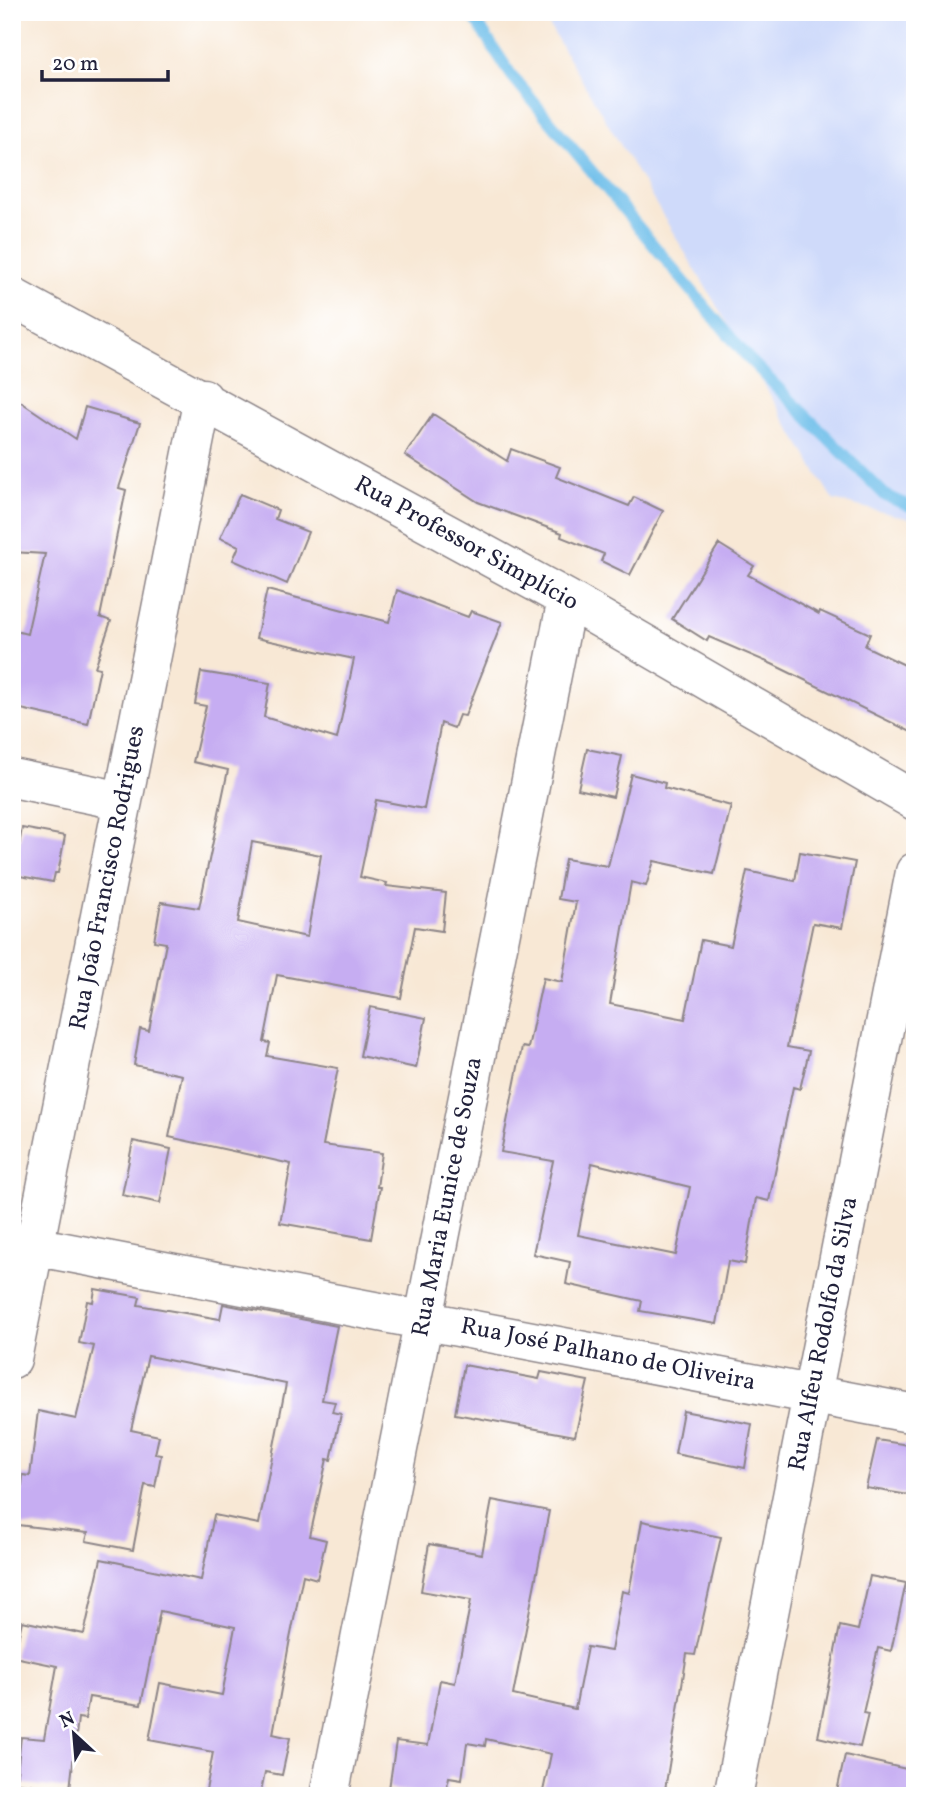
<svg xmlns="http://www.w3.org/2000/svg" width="927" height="1808" font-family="Vollkorn,serif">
<rect width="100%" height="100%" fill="#fff"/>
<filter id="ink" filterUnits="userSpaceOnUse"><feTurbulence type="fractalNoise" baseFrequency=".0143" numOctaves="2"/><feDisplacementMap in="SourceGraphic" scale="14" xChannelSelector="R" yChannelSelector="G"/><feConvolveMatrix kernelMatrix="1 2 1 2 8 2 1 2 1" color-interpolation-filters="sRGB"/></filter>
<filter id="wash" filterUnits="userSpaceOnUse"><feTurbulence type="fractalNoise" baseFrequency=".00686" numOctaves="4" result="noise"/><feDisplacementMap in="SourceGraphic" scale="28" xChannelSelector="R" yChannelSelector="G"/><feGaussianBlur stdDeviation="1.57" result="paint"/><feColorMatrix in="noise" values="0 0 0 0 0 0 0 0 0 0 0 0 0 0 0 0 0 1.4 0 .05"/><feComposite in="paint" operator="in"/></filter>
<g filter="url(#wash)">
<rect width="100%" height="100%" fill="#f8e8d5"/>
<!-- built -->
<path fill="#cfdafa" d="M 541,12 L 915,12 L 915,520 L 833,500 Z"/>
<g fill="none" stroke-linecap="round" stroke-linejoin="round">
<!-- stream -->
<path stroke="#6fbfea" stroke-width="12" d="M 470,12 L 512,76 L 748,358 L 886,496 L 915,508"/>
</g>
<g id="blocks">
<!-- building -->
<path fill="#c6adf2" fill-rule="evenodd" d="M 12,396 L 76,439 L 85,407 L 140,423 L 119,488 L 126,490 L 100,617 L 111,621 L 95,667 L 100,668 L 88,724 L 12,707 L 12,630 L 27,634 L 45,554 L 12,552 Z
M 433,414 L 507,461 L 511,449 L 560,467 L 556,477 L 629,506 L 634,497 L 663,511 L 630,575 L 601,561 L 604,554 L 561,537 L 562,533 L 478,502 L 405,455 Z
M 240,494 L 278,510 L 275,519 L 308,532 L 287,584 L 233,560 L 239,546 L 220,538 Z
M 719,544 L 754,566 L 748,575 L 819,614 L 820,611 L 870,634 L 865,646 L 915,670 L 915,734 L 772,664 L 709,637 L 707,641 L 672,619 Z
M 267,590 L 389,622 L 397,590 L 468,617 L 471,611 L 502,622 L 465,716 L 459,715 L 454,728 L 441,723 L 424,809 L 376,800 L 360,877 L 387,883 L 386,886 L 446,893 L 442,931 L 415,927 L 401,998 L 277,975 L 264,1042 L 270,1043 L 267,1056 L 338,1068 L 323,1145 L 382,1153 L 377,1187 L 380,1187 L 371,1239 L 280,1223 L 291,1164 L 169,1137 L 182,1075 L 134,1065 L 140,1029 L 149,1031 L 166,943 L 154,941 L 161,902 L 199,908 L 228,770 L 193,762 L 206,706 L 195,704 L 201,672 L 270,683 L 264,717 L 337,739 L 354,659 L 256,638 ZM 252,842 L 321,855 L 307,937 L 238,922 Z
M 587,749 L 622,756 L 613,797 L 578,789 Z
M 631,774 L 665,783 L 664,788 L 731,806 L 714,874 L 654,861 L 646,886 L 631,882 L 610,1004 L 685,1019 L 701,940 L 731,946 L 747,871 L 795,881 L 800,852 L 855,862 L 842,928 L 813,923 L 787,1047 L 809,1051 L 800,1089 L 793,1087 L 769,1201 L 756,1198 L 745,1264 L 728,1261 L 717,1324 L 640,1311 L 642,1301 L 566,1284 L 570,1262 L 533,1254 L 553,1161 L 501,1152 L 522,1047 L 528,1048 L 543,978 L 562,982 L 576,902 L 558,899 L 565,859 L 608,866 ZM 592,1163 L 690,1187 L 676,1255 L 578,1235 Z
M 22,828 L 65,836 L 58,873 L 55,873 L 53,882 L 14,875 Z
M 370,1007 L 426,1018 L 416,1068 L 360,1056 Z
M 133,1141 L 171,1149 L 160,1203 L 122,1195 Z
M 95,1289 L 140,1297 L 138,1305 L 220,1319 L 223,1304 L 337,1326 L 322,1400 L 335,1402 L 332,1412 L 341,1414 L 331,1460 L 327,1459 L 310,1536 L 326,1540 L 317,1579 L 303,1575 L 289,1644 L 273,1734 L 290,1738 L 282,1775 L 265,1772 L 260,1796 L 205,1796 L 213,1752 L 149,1740 L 160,1683 L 222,1695 L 235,1627 L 160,1611 L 141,1705 L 89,1697 L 85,1719 L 78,1718 L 70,1789 L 16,1783 L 21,1737 L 44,1739 L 57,1666 L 14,1657 L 22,1621 L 84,1634 L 101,1559 L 201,1580 L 214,1515 L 259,1524 L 286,1384 L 148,1356 L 131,1430 L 159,1436 L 155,1454 L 161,1455 L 155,1487 L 145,1485 L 133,1550 L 86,1541 L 88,1533 L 18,1525 L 23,1475 L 30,1476 L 38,1411 L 76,1419 L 94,1346 L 79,1343 L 87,1301 L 93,1302 Z
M 464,1365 L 539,1379 L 541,1372 L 588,1381 L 575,1436 L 455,1414 Z
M 683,1411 L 752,1424 L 745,1468 L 675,1454 Z
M 877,1440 L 915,1446 L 915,1496 L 866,1488 Z
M 492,1500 L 549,1511 L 513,1695 L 575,1709 L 587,1647 L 611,1651 L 622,1591 L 629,1593 L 642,1521 L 721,1537 L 695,1655 L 687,1654 L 664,1796 L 542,1796 L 551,1754 L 486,1739 L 485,1746 L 467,1743 L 462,1779 L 449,1777 L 445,1796 L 389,1789 L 396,1741 L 428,1745 L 440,1680 L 455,1683 L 471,1600 L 421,1591 L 429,1544 L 482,1554 Z
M 870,1576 L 906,1583 L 891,1651 L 878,1648 L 863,1713 L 868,1714 L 860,1747 L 818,1737 L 840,1626 L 858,1630 Z
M 845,1755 L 915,1771 L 915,1796 L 836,1796 Z"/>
</g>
</g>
<g filter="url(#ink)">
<use href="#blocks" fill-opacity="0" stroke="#8d8588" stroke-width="2"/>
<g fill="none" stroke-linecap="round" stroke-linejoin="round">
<!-- minor casing -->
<g stroke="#8d8588" stroke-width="41">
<path id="minor" d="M 12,297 L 567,599 L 915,801
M 12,778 L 123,801
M 12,1242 L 915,1414
M 12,1359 L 203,398
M 329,1796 L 567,599
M 733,1796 L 915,872"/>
</g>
<!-- minor -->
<use href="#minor" stroke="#fff" stroke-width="38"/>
</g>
</g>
<g text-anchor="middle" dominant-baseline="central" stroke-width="5" stroke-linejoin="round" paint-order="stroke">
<!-- street labels -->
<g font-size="24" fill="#22223b" stroke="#fff">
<text transform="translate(466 544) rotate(29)">Rua Professor Simplício</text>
<text transform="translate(108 878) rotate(-79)">Rua João Francisco Rodrigues</text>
<text transform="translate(448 1197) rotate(-79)">Rua Maria Eunice de Souza</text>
<text transform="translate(824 1334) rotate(-79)">Rua Alfeu Rodolfo da Silva</text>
<text transform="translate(608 1355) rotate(11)">Rua José Palhano de Oliveira</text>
</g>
</g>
<!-- margin -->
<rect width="927" height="1808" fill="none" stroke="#fff" stroke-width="42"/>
<!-- north arrow -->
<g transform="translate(74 1734) rotate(334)" stroke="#ffffff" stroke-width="5" paint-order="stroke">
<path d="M0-5L12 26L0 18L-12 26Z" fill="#22223b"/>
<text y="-10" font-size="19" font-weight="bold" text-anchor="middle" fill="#22223b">N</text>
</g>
<!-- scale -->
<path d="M42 70v10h126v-10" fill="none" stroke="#22223b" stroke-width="3.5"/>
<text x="52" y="70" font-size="21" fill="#22223b" stroke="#ffffff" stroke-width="5" paint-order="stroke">20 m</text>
</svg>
